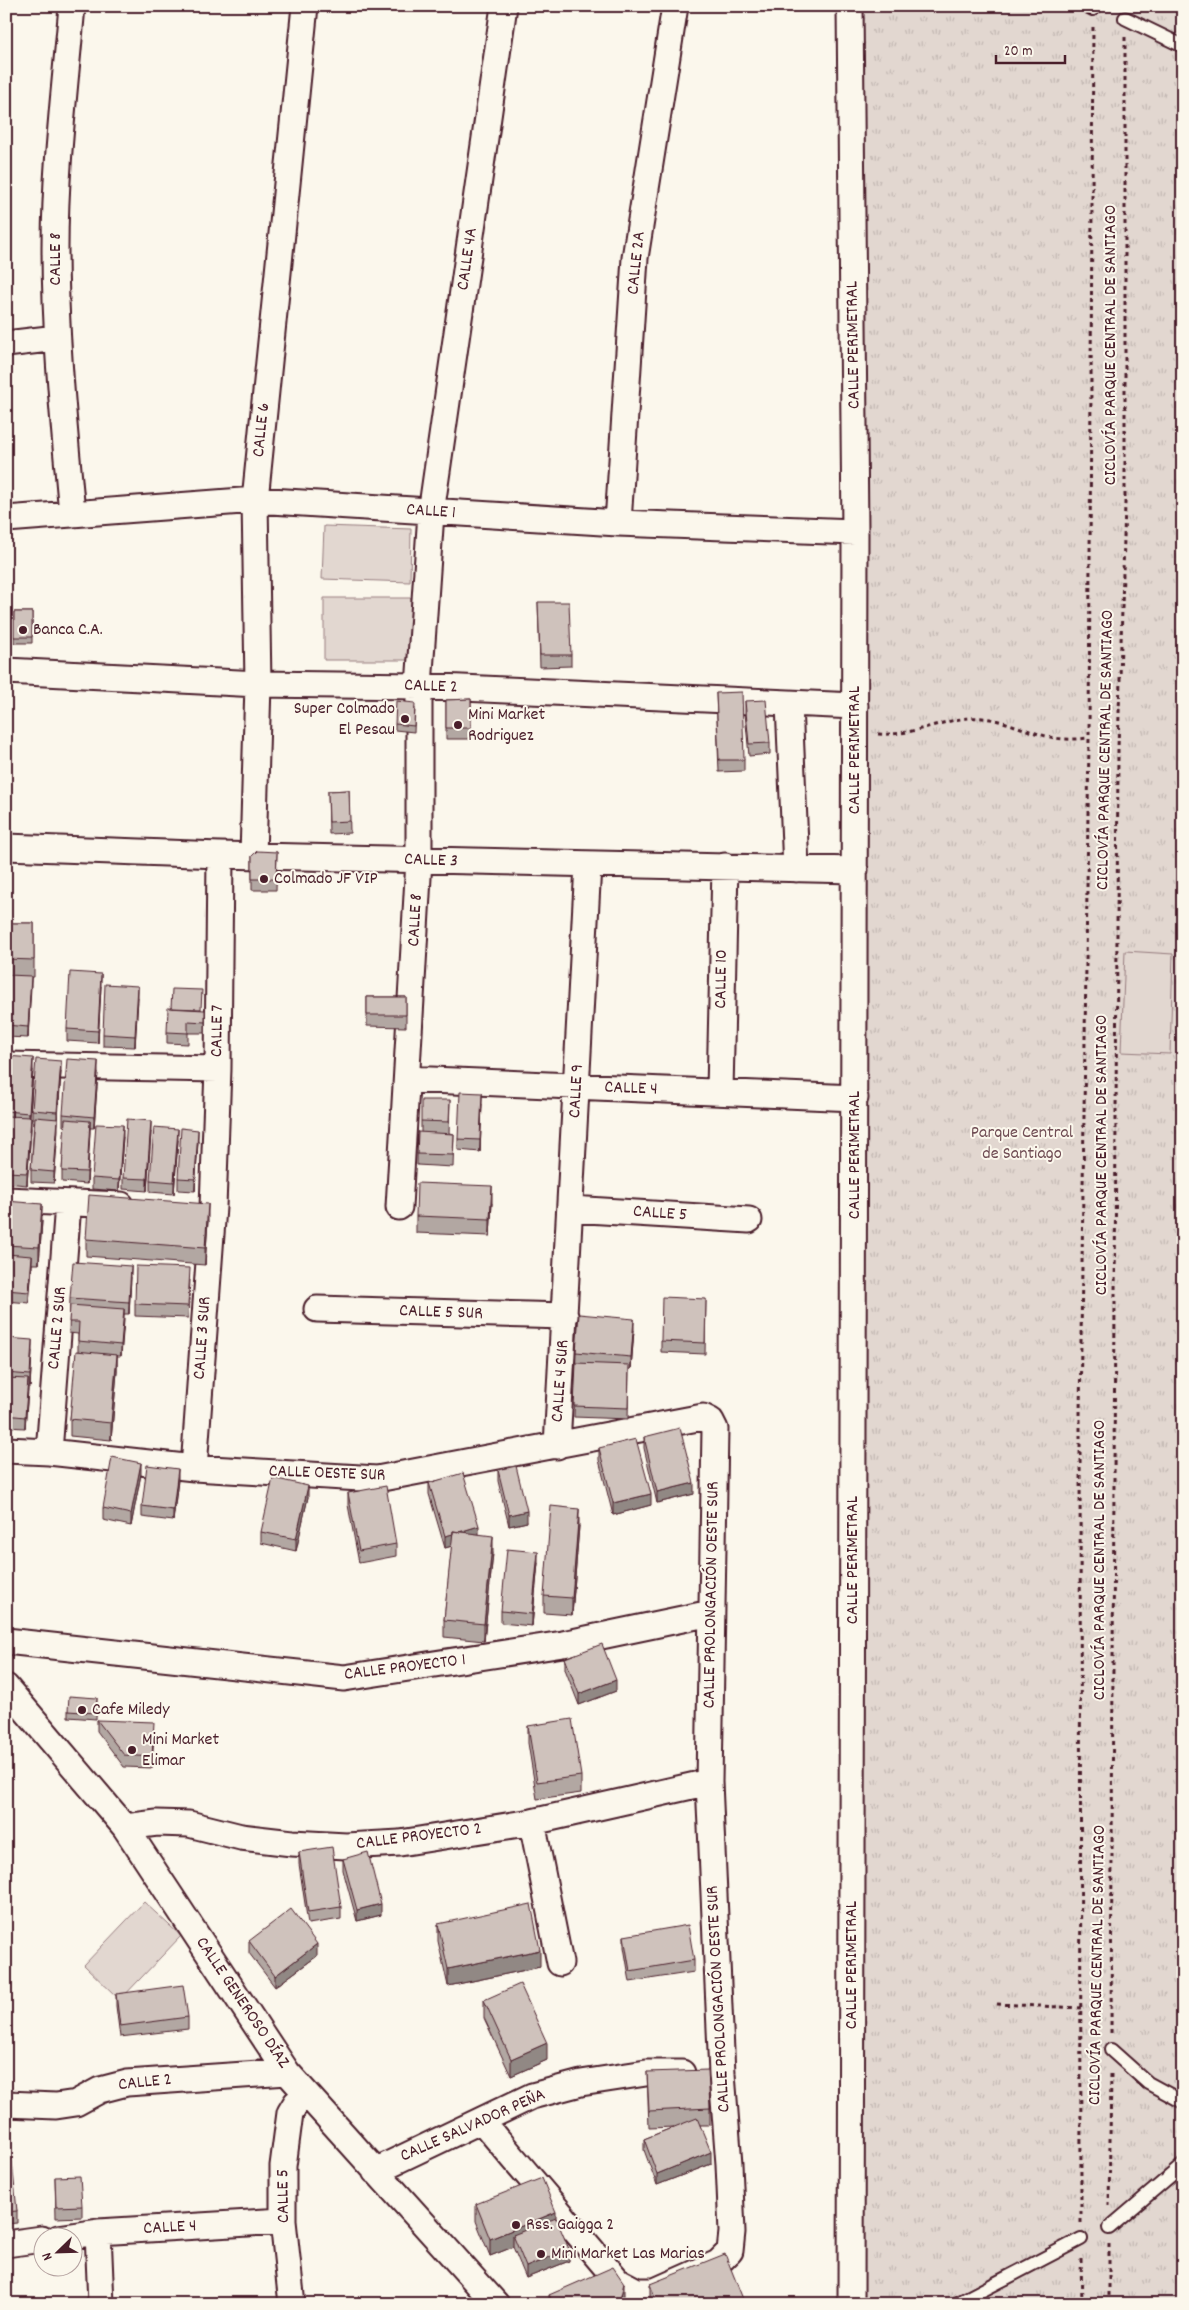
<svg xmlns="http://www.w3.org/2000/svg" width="1189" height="2310" font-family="Dekko,sans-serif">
<defs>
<pattern id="grass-tufts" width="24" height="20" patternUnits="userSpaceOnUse" patternTransform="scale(1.25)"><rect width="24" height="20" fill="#e2d7d0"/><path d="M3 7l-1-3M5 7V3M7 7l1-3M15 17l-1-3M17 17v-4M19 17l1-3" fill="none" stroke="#c3b8b3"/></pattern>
</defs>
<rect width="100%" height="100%" fill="#fbf7ec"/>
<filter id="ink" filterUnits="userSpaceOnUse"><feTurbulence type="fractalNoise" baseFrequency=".02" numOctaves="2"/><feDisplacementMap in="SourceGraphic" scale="10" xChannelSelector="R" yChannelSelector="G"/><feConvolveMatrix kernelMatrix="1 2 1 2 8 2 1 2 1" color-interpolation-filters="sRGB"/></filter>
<g filter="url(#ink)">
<!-- grass -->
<path fill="url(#grass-tufts)" stroke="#967b7e" d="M 861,6 L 1183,6 L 1183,2304 L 864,2304 Z"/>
<!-- garden -->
<path fill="#e2d7d0" stroke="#967b7e" d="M 324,526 L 411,529 L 410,582 L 322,579 Z
M 324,598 L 411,598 L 411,660 L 324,660 Z
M 1125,951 L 1173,954 L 1170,1054 L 1121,1052 Z
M 144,1902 L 181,1936 L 120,2000 L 84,1965 Z"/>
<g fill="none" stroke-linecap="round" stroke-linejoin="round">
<!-- service casing -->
<g stroke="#4a1f2b" stroke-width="16">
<path id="service" d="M 1087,6 L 1093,9
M 1125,18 L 1183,46
M 1111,2050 L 1148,2083 L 1183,2102
M 1109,2228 L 1183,2165
M 956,2304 L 1081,2239"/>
</g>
<!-- minor casing -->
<g stroke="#4a1f2b" stroke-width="29">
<path id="minor" d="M 72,6 C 65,87 55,167 55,248 C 55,337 64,425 72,513
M 850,6 L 855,532 L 851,2304
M 6,344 L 57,338
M 6,519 L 255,500 L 618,523 L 855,532
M 618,523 L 635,258 L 675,6
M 6,671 L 258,684 L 419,686 L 855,706
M 789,704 L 796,869
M 6,847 L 220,855 L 855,870
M 253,856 L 258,684 L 255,500 L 305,6
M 6,1065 L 218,1069
M 407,1079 L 855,1098
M 720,1091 L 725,866
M 6,1200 L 121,1205
M 399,1207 L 419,860 L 419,686 L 431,513 L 504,6
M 571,1209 L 749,1220
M 317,1309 L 565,1316
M 557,1446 L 588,865
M 6,1450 L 49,1452 L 194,1468 L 377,1479 L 703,1417 L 711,1421 L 715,1429 L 709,1782 L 722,2074 L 729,2164 L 732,2232 L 730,2251 L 718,2263 L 655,2291 L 637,2291 L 618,2281 L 482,2121
M 49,1452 L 68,1204
M 194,1468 L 213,1207 L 218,1069 L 220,855
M 6,1641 L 344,1678 L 563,1644 L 711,1613
M 6,1687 L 125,1827 L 287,2072 L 496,2304
M 532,1822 L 560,1963
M 125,1827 L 157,1823 L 189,1824 L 241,1837 L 292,1843 L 346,1846 L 400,1843 L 532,1822 L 709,1782
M 6,2104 L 56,2106 L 76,2103 L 100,2090 L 127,2083 L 287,2072
M 375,2171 L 532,2096 L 581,2083 L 646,2073 L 682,2073
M 98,2232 L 101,2304
M 58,2238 L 98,2232 L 283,2221
M 6,2244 L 42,2239
M 292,2304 L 283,2221 L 283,2166 L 290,2113 L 296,2103 L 307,2096"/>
</g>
<!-- path -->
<path stroke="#4a1f2b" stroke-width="3" stroke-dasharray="4 4" stroke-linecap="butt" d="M 878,734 C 913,736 937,721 969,718 C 999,715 1026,733 1055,738 C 1066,740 1078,739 1089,738
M 997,2004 L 1081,2008
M 1111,2033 L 1118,749 L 1125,503 L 1125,37
M 1109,2206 L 1111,2074
M 1081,2223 L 1080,1416 L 1089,738 L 1093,24
M 1081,2259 L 1082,2304
M 1109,2304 L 1109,2244"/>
<!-- service -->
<use href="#service" stroke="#fbf7ec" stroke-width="12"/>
<!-- minor -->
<use href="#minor" stroke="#fbf7ec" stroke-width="25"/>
</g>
<!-- wall -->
<path fill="#b2a7a2" stroke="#4a1f2b" d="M 538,602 L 571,655 L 571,666 L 540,667 Z
M 14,612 L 32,612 L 32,643 L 14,643 Z
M 716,693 L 744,760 L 744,771 L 719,772 Z
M 471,699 L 471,739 L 446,739 L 446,700 Z
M 745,701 L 770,743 L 770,754 L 749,756 L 745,713 Z
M 415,708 L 414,732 L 395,730 L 395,724 Z
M 349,790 L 350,833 L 329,834 L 328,791 Z
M 277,852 L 276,890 L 252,890 L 252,856 Z
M 6,923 L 34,923 L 34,977 L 31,977 L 28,1038 L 6,1037 L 6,1006 L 8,976 L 6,976 Z
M 101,986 L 98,1043 L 67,1041 L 67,1029 Z
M 367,997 L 406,997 L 406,1027 L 367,1026 Z
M 138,998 L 135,1047 L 103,1046 L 103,1034 Z
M 201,1009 L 205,1021 L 205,1033 L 188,1033 L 188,1044 L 167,1043 L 167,1032 Z
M 6,1056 L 33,1070 L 30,1117 L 31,1129 L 27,1185 L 6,1183 Z
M 61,1072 L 54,1183 L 31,1182 L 31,1170 L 34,1122 L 32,1122 L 32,1110 Z
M 98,1072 L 94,1128 L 90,1128 L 87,1184 L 62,1182 L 62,1171 L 65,1126 L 63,1126 L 63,1114 Z
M 450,1100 L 449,1133 L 454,1134 L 453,1167 L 417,1165 L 417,1154 L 421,1132 L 421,1121 Z
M 482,1104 L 480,1152 L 458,1150 L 458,1139 Z
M 151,1132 L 147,1191 L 123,1189 L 123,1178 Z
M 123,1137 L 119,1191 L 92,1189 L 92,1178 Z
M 178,1140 L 174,1194 L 150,1192 L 150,1180 Z
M 198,1141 L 195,1191 L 178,1190 L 178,1178 Z
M 6,1201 L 42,1221 L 39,1264 L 32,1264 L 29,1303 L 6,1301 Z
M 492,1203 L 490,1236 L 416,1233 L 416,1216 Z
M 208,1221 L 205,1265 L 86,1256 L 86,1239 Z
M 131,1277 L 129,1314 L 124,1314 L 121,1356 L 117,1356 L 117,1372 L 111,1440 L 70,1436 L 70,1419 L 78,1352 L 78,1334 L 69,1333 L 70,1298 Z
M 190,1280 L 188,1318 L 135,1316 L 135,1304 Z
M 706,1299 L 705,1354 L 661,1352 L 661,1341 Z
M 634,1330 L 631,1369 L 629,1369 L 628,1419 L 574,1417 L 576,1352 Z
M 6,1338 L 32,1351 L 30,1387 L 28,1387 L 25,1428 L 6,1427 Z
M 644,1437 L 694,1494 L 657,1503 L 644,1448 Z
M 599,1448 L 651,1505 L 613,1515 L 599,1460 Z
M 498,1470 L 527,1522 L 509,1526 L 498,1481 Z
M 141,1474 L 131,1526 L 103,1520 L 103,1508 Z
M 178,1480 L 173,1521 L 142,1517 L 142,1506 Z
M 429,1483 L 479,1534 L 493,1553 L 484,1641 L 444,1637 L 444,1620 L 452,1546 L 445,1548 L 429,1494 Z
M 348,1493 L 396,1544 L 396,1556 L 359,1563 L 348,1505 Z
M 308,1497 L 296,1551 L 261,1543 L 261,1532 Z
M 579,1526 L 572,1615 L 544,1613 L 544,1596 Z
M 538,1563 L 532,1626 L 501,1623 L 501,1611 Z
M 565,1658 L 616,1691 L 579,1705 L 565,1669 Z
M 97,1698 L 96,1719 L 68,1717 L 68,1711 Z
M 97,1720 L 154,1733 L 152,1768 L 124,1767 L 97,1731 Z
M 528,1726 L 581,1776 L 581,1793 L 537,1799 L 528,1743 Z
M 299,1852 L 341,1907 L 341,1919 L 308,1924 L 299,1864 Z
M 343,1859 L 381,1915 L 357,1921 L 343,1870 Z
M 438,1924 L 540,1967 L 448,1986 L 438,1941 Z
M 624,1936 L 694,1960 L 694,1972 L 630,1982 L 624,1947 Z
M 249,1941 L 317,1956 L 275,1987 L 249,1953 Z
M 116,1994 L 188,2017 L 188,2029 L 120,2037 L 116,2006 Z
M 484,2000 L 547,2060 L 511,2076 L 484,2018 Z
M 647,2072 L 710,2108 L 710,2125 L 700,2125 L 711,2164 L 657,2185 L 644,2150 L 644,2139 L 674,2127 L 649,2128 Z
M 6,2162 L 17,2211 L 17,2223 L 6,2224 Z
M 55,2177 L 82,2206 L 82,2217 L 56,2218 Z
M 476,2204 L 556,2218 L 569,2261 L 526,2278 L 513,2247 L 490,2256 L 476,2221 Z
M 650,2284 L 745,2304 L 651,2304 L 650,2301 Z
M 549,2295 L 624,2304 L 549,2304 Z"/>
<!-- shaded-wall -->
<path fill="#918884" stroke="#4a1f2b" d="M 101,974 L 101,986 L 98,1043 L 98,1031 Z
M 31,976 L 31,987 L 28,1038 L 28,1027 Z
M 138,986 L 138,998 L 135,1047 L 135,1036 Z
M 33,1058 L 33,1070 L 29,1125 L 29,1113 Z
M 61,1061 L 61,1072 L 57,1123 L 57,1112 Z
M 98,1061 L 98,1072 L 94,1128 L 94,1117 Z
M 482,1093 L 482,1104 L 480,1152 L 480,1140 Z
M 31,1117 L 31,1129 L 27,1185 L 27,1173 Z
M 58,1119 L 58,1130 L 54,1183 L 54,1172 Z
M 90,1121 L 90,1133 L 87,1184 L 87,1172 Z
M 151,1121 L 151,1132 L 147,1191 L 147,1179 Z
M 123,1125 L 123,1137 L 119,1191 L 119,1180 Z
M 178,1129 L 178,1140 L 174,1194 L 174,1182 Z
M 198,1130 L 198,1141 L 195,1191 L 195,1179 Z
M 492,1186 L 492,1203 L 490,1236 L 490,1219 Z
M 42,1204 L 42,1221 L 39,1264 L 39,1247 Z
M 208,1204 L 208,1221 L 205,1265 L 205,1248 Z
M 32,1256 L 32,1268 L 29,1303 L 29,1292 Z
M 131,1266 L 131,1277 L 129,1314 L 129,1302 Z
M 124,1309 L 124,1321 L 121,1356 L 121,1345 Z
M 634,1319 L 634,1330 L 631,1369 L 631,1357 Z
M 32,1340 L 32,1351 L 30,1387 L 30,1375 Z
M 117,1355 L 117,1372 L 111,1440 L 111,1423 Z
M 28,1379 L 28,1391 L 25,1428 L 25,1417 Z
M 141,1463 L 141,1474 L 131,1526 L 131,1514 Z
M 178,1469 L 178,1480 L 173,1521 L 173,1510 Z
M 694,1483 L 694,1494 L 657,1503 L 657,1492 Z
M 308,1486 L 308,1497 L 296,1551 L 296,1539 Z
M 651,1494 L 651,1505 L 613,1515 L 613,1503 Z
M 579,1509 L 579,1526 L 572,1615 L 572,1598 Z
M 527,1511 L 527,1522 L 509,1526 L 509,1515 Z
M 479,1526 L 479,1538 L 445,1548 L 445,1536 Z
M 493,1536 L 493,1553 L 484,1641 L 484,1624 Z
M 538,1552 L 538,1563 L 532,1626 L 532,1614 Z
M 616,1680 L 616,1691 L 579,1705 L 579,1694 Z
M 381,1904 L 381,1915 L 357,1921 L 357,1910 Z
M 317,1944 L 317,1956 L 275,1987 L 275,1976 Z
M 540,1950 L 540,1967 L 448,1986 L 448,1969 Z
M 547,2043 L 547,2060 L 511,2076 L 511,2059 Z
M 711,2152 L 711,2164 L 657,2185 L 657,2174 Z
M 556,2212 L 556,2229 L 513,2235 L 513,2247 L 490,2256 L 490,2239 Z
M 569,2249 L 569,2261 L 526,2278 L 526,2267 Z
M 624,2283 L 624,2304 L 619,2304 Z"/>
<!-- building -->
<path fill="#cfc2bc" stroke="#4a1f2b" d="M 538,602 L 569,602 L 571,655 L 540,655 Z
M 14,612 L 32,612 L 32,637 L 14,637 Z
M 742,692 L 744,760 L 719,760 L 716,693 Z
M 471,699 L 471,728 L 446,728 L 446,700 Z
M 766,700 L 770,743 L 749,744 L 745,701 Z
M 396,701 L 415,703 L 414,726 L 395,724 Z
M 349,790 L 350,821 L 329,822 L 328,791 Z
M 257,851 L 277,852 L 276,879 L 252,879 L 252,856 Z
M 6,923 L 34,923 L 34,960 L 6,959 Z
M 70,972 L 101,974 L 98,1031 L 67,1029 Z
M 8,975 L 31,976 L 28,1027 L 6,1025 L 6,1006 Z
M 105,984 L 138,986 L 135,1036 L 103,1034 Z
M 172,989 L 202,990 L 201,1009 L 171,1008 Z
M 367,997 L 406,997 L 406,1015 L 367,1015 Z
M 168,1008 L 205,1010 L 205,1022 L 188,1021 L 188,1033 L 167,1032 Z
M 6,1056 L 33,1058 L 29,1113 L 6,1111 Z
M 36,1059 L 61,1061 L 57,1112 L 32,1110 Z
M 67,1059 L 98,1061 L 94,1117 L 63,1114 Z
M 460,1092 L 482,1093 L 480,1140 L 458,1139 Z
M 421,1100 L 450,1100 L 449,1122 L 421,1121 Z
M 6,1116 L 31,1117 L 27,1173 L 6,1172 Z
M 35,1117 L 58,1119 L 54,1172 L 31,1170 Z
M 65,1119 L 90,1121 L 87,1172 L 62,1171 Z
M 127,1119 L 151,1121 L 147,1179 L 123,1178 Z
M 96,1124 L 123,1125 L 119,1180 L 92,1178 Z
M 154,1127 L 178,1129 L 174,1182 L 150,1180 Z
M 181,1128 L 198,1130 L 195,1179 L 178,1178 Z
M 418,1132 L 454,1134 L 453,1155 L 417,1154 Z
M 417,1183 L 492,1186 L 490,1219 L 416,1216 Z
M 89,1195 L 208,1204 L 205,1248 L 86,1239 Z
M 6,1201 L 42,1204 L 39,1247 L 6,1245 Z
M 6,1254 L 32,1256 L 29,1292 L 6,1290 Z
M 73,1262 L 131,1266 L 129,1302 L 70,1298 Z
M 136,1266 L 190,1268 L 188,1306 L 135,1304 Z
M 662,1297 L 706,1299 L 705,1343 L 661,1341 Z
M 70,1305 L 124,1309 L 121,1345 L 78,1341 L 79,1322 L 69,1322 Z
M 579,1314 L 634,1319 L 631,1357 L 576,1352 Z
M 6,1338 L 32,1340 L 30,1375 L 6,1373 Z
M 76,1351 L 117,1355 L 111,1423 L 70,1419 Z
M 576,1363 L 629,1365 L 628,1408 L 574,1406 Z
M 6,1378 L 28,1379 L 25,1417 L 6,1415 Z
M 680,1428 L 694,1483 L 657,1492 L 644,1437 Z
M 636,1439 L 651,1494 L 613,1503 L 599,1448 Z
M 112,1457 L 141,1463 L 131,1514 L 103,1508 Z
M 147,1465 L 178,1469 L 173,1510 L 142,1506 Z
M 516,1466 L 527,1511 L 509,1515 L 498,1470 Z
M 463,1473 L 479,1526 L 459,1532 L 453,1531 L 453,1534 L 445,1536 L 429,1483 Z
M 273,1478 L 308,1486 L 296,1539 L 261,1532 Z
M 386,1486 L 396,1544 L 359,1551 L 348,1493 Z
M 551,1506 L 579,1509 L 572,1598 L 544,1596 Z
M 453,1531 L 493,1536 L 484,1624 L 444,1620 Z
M 507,1549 L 538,1552 L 532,1614 L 501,1611 Z
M 602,1644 L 616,1680 L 579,1694 L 565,1658 Z
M 69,1696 L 97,1698 L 96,1713 L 68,1711 Z
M 572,1719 L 581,1776 L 537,1782 L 528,1726 Z
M 97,1720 L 154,1722 L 152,1757 L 124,1755 Z
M 332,1847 L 341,1907 L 308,1912 L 299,1852 Z
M 368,1852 L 381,1904 L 357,1910 L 343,1859 Z
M 531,1904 L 540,1950 L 448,1969 L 438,1924 Z
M 291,1909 L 317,1944 L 275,1976 L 249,1941 Z
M 688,1925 L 694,1960 L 630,1971 L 624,1936 Z
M 520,1984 L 547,2043 L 511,2059 L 484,2000 Z
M 183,1985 L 188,2017 L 120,2026 L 116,1994 Z
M 708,2070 L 710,2108 L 649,2111 L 647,2072 Z
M 697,2118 L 711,2152 L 657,2174 L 644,2139 Z
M 12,2161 L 17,2211 L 6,2212 L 6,2162 Z
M 80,2176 L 82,2206 L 56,2207 L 55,2177 Z
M 542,2178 L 556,2212 L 490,2239 L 476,2204 Z
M 556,2218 L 569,2249 L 526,2267 L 513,2235 Z
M 725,2254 L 745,2304 L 657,2304 L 650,2284 Z
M 613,2267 L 624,2283 L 619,2304 L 555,2304 L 549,2295 Z"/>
</g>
<!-- markers -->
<g fill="#4a1f2b" stroke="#fbf7ec" stroke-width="2">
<circle cx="23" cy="630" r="5"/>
<circle cx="405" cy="719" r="5"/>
<circle cx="458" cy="725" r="5"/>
<circle cx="264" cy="879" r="5"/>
<circle cx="82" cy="1710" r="5"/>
<circle cx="132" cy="1750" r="5"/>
<circle cx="516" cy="2225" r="5"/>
<circle cx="541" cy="2254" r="5"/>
</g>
<g text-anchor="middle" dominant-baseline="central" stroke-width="4" stroke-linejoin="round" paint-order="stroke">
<!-- street labels -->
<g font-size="18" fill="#4a1f2b" stroke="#fbf7ec">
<text transform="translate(56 259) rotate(-90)">CALLE 8</text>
<text transform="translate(468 259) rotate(-82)">CALLE 4A</text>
<text transform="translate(637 263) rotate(-84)">CALLE 2A</text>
<text transform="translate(854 345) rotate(-91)">CALLE PERIMETRAL</text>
<text transform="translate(1111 345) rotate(-90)">CICLOVÍA PARQUE CENTRAL DE SANTIAGO</text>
<text transform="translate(262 430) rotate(-84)">CALLE 6</text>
<text transform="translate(431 512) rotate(4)">CALLE 1</text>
<text transform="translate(431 687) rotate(2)">CALLE 2</text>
<text transform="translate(855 750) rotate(-90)">CALLE PERIMETRAL</text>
<text transform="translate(1106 750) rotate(-89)">CICLOVÍA PARQUE CENTRAL DE SANTIAGO</text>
<text transform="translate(431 861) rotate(2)">CALLE 3</text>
<text transform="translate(416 920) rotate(-87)">CALLE 8</text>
<text transform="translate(722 979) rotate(-89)">CALLE 10</text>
<text transform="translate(218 1031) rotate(-89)">CALLE 7</text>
<text transform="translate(631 1089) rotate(2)">CALLE 4</text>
<text transform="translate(577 1091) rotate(-87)">CALLE 9</text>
<text transform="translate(855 1155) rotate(-90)">CALLE PERIMETRAL</text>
<text transform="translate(1102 1155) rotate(-90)">CICLOVÍA PARQUE CENTRAL DE SANTIAGO</text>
<text transform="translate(660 1214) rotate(4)">CALLE 5</text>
<text transform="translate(441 1313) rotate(2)">CALLE 5 SUR</text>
<text transform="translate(58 1328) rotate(-85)">CALLE 2 SUR</text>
<text transform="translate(203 1338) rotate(-86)">CALLE 3 SUR</text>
<text transform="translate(561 1381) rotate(-86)">CALLE 4 SUR</text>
<text transform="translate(327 1474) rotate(2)">CALLE OESTE SUR</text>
<text transform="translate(853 1560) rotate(-90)">CALLE PERIMETRAL</text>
<text transform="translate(1100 1560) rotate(-90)">CICLOVÍA PARQUE CENTRAL DE SANTIAGO</text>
<text transform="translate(712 1595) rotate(-89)">CALLE PROLONGACIÓN OESTE SUR</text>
<text transform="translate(405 1668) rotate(-7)">CALLE PROYECTO 1</text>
<text transform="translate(419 1837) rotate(-7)">CALLE PROYECTO 2</text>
<text transform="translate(852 1965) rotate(-90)">CALLE PERIMETRAL</text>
<text transform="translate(1098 1965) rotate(-89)">CICLOVÍA PARQUE CENTRAL DE SANTIAGO</text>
<text transform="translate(719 1999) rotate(-93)">CALLE PROLONGACIÓN OESTE SUR</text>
<text transform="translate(242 2003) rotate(56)">CALLE GENEROSO DÍAZ</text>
<text transform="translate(145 2083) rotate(-6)">CALLE 2</text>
<text transform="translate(473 2126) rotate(-24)">CALLE SALVADOR PEÑA</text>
<text transform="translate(284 2196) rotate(-91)">CALLE 5</text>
<text transform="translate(170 2228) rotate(-3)">CALLE 4</text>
</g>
<!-- poi labels -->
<g font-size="18" fill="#4a1f2b" stroke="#fbf7ec" text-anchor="start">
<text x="33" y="630">Banca C.A.</text>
<text x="395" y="709" text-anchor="end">Super Colmado<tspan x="395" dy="21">El Pesau</tspan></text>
<text x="468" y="715">Mini Market<tspan x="468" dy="21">Rodriguez</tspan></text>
<text x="274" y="879">Colmado JF VIP</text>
<text x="92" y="1710">Cafe Miledy</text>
<text x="142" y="1740">Mini Market<tspan x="142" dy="21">Elimar</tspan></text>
<text x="526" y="2225">Rss. Gaigga 2</text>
<text x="551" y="2254">Mini Market Las Marias</text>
</g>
<!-- park labels -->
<g font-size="18" fill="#704d54" stroke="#fbf7ec">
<text x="1022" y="1133">Parque Central<tspan x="1022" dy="21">de Santiago</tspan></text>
</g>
</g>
<!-- margin -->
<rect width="1189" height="2310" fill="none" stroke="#fbf7ec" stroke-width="25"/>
<rect x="12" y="12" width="1164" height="2285" fill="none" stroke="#4a1f2b" stroke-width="2" filter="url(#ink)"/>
<!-- north arrow -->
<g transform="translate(58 2252) rotate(247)"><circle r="24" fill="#fbf7ec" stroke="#b4a19f"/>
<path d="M0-4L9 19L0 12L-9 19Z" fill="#4a1f2b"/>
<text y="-8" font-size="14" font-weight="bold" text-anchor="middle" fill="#4a1f2b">N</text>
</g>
<!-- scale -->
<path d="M996 55v8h69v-8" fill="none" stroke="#4a1f2b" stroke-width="2.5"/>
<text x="1004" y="55" font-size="15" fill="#4a1f2b" stroke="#fbf7ec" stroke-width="4" paint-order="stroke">20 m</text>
</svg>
